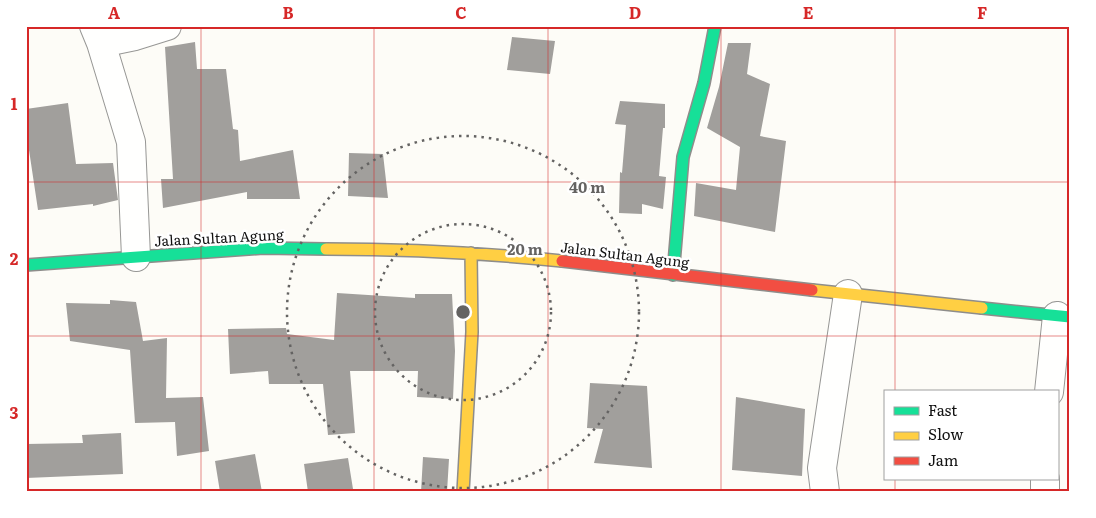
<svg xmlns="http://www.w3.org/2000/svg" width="1096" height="518" font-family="Literata,serif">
<rect width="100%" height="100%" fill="#fdfcf7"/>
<!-- building -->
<path fill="#a19f9c" d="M 512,37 L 555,41 L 550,74 L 507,70 Z
M 195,42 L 197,69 L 226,69 L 233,129 L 238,130 L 240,161 L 293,150 L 300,199 L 247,199 L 247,192 L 163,208 L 161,179 L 173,179 L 165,47 Z
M 728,43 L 751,43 L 747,74 L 770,84 L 760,136 L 786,141 L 775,232 L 694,216 L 696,183 L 736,190 L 740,147 L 707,128 L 719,87 Z
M 620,101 L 665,104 L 665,128 L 663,128 L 659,176 L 666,177 L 663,209 L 642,204 L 642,214 L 619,213 L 620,172 L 622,173 L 626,125 L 615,124 Z
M 68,103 L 76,164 L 113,163 L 118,200 L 93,206 L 93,204 L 38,210 L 26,130 L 26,109 Z
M 349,153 L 383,154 L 388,198 L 348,196 Z
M 337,293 L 415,298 L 415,294 L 452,294 L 455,351 L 453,399 L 417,397 L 418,371 L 350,371 L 355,433 L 328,435 L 323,384 L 269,384 L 268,371 L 230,374 L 228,329 L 286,328 L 287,334 L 334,340 Z
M 110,300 L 136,302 L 143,341 L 167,338 L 166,398 L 203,397 L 209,451 L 177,456 L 175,422 L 135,423 L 130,350 L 70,341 L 66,303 L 110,304 Z
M 590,383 L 647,386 L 652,468 L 594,463 L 603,429 L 587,428 Z
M 736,397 L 805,409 L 802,476 L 732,470 Z
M 121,433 L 123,474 L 26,478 L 26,444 L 83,443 L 82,435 Z
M 255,454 L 262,492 L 220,492 L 215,461 Z
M 423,457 L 449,459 L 447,492 L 421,492 Z
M 348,458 L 353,489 L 335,492 L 308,492 L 304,464 Z"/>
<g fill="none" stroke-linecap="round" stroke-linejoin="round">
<!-- street casing -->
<g stroke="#979795" stroke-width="30">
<path id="street" d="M 94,26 L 101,43 L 135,36 L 167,26
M 101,43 L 131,142 L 136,257
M 1049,392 L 1057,316
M 825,492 L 822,468 L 848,294
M 1045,492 L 1045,479"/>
</g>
<!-- fast casing -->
<g stroke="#8e8d8b" stroke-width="14">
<path id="fast" d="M 26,265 L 263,248 L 326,249
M 673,275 L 683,157 L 704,83 L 715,26
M 982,308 L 1070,317"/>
</g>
<!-- slow casing -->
<g stroke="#8e8d8b" stroke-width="14">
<path id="slow" d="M 326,249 C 405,249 484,253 562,261
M 812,290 L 982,308
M 463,492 L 472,332 L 471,253"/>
</g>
<!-- jam casing -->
<g stroke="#8e8d8b" stroke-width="14">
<path id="jam" d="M 562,261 L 812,290"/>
</g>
<!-- street -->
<use href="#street" stroke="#fffffe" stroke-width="28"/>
<!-- fast -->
<use href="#fast" stroke="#16e098" stroke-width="11"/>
<!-- slow -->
<use href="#slow" stroke="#ffcf43" stroke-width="11"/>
<!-- jam -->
<use href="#jam" stroke="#f24e42" stroke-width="11"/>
</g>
<!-- grid -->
<path fill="none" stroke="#d62828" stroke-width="1" stroke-opacity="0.55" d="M 201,26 L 201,492M 374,26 L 374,492M 548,26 L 548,492M 721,26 L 721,492M 895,26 L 895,392M 26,182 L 1070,182M 26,336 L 1070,336M 895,479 L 895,492"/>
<!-- distance rings -->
<g fill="none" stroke="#646362" stroke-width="2.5" stroke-dasharray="2.5 5">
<circle cx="463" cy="312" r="88"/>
<circle cx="463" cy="312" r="176"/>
</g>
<g text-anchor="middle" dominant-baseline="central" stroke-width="5" stroke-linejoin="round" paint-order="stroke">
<!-- street labels -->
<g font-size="14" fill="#111" stroke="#fff">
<text transform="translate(219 237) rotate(-3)">Jalan Sultan Agung</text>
<text transform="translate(625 254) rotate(7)">Jalan Sultan Agung</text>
</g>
</g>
<circle cx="463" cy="312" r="8" fill="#646362" stroke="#fff" stroke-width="2.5"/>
<g font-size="15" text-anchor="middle" font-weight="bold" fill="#646362" stroke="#fff" stroke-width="5" stroke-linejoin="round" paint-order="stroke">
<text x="587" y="193">40 m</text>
<text x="525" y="255">20 m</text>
</g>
<!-- border -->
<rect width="1096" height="518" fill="none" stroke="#ffffff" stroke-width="55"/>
<!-- legend -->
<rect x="884" y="390" width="175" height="90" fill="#ffffff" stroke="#a0a0a0"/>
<rect x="894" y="407" width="25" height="8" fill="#16e098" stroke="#a0a0a0"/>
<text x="928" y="416" font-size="15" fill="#111111">Fast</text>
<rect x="894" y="432" width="25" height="8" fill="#ffcf43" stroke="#a0a0a0"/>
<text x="928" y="440" font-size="15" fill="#111111">Slow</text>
<rect x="894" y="457" width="25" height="8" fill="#f24e42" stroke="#a0a0a0"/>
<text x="928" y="466" font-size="15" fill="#111111">Jam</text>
<rect x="28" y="28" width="1040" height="462" fill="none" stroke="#d62828" stroke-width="2"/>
<g font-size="16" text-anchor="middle" font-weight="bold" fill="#d62828">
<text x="114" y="19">A</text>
<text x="288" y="19">B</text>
<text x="461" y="19">C</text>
<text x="635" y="19">D</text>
<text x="808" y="19">E</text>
<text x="982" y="19">F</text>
<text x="14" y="110">1</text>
<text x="14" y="265">2</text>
<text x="14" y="419">3</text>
</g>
</svg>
